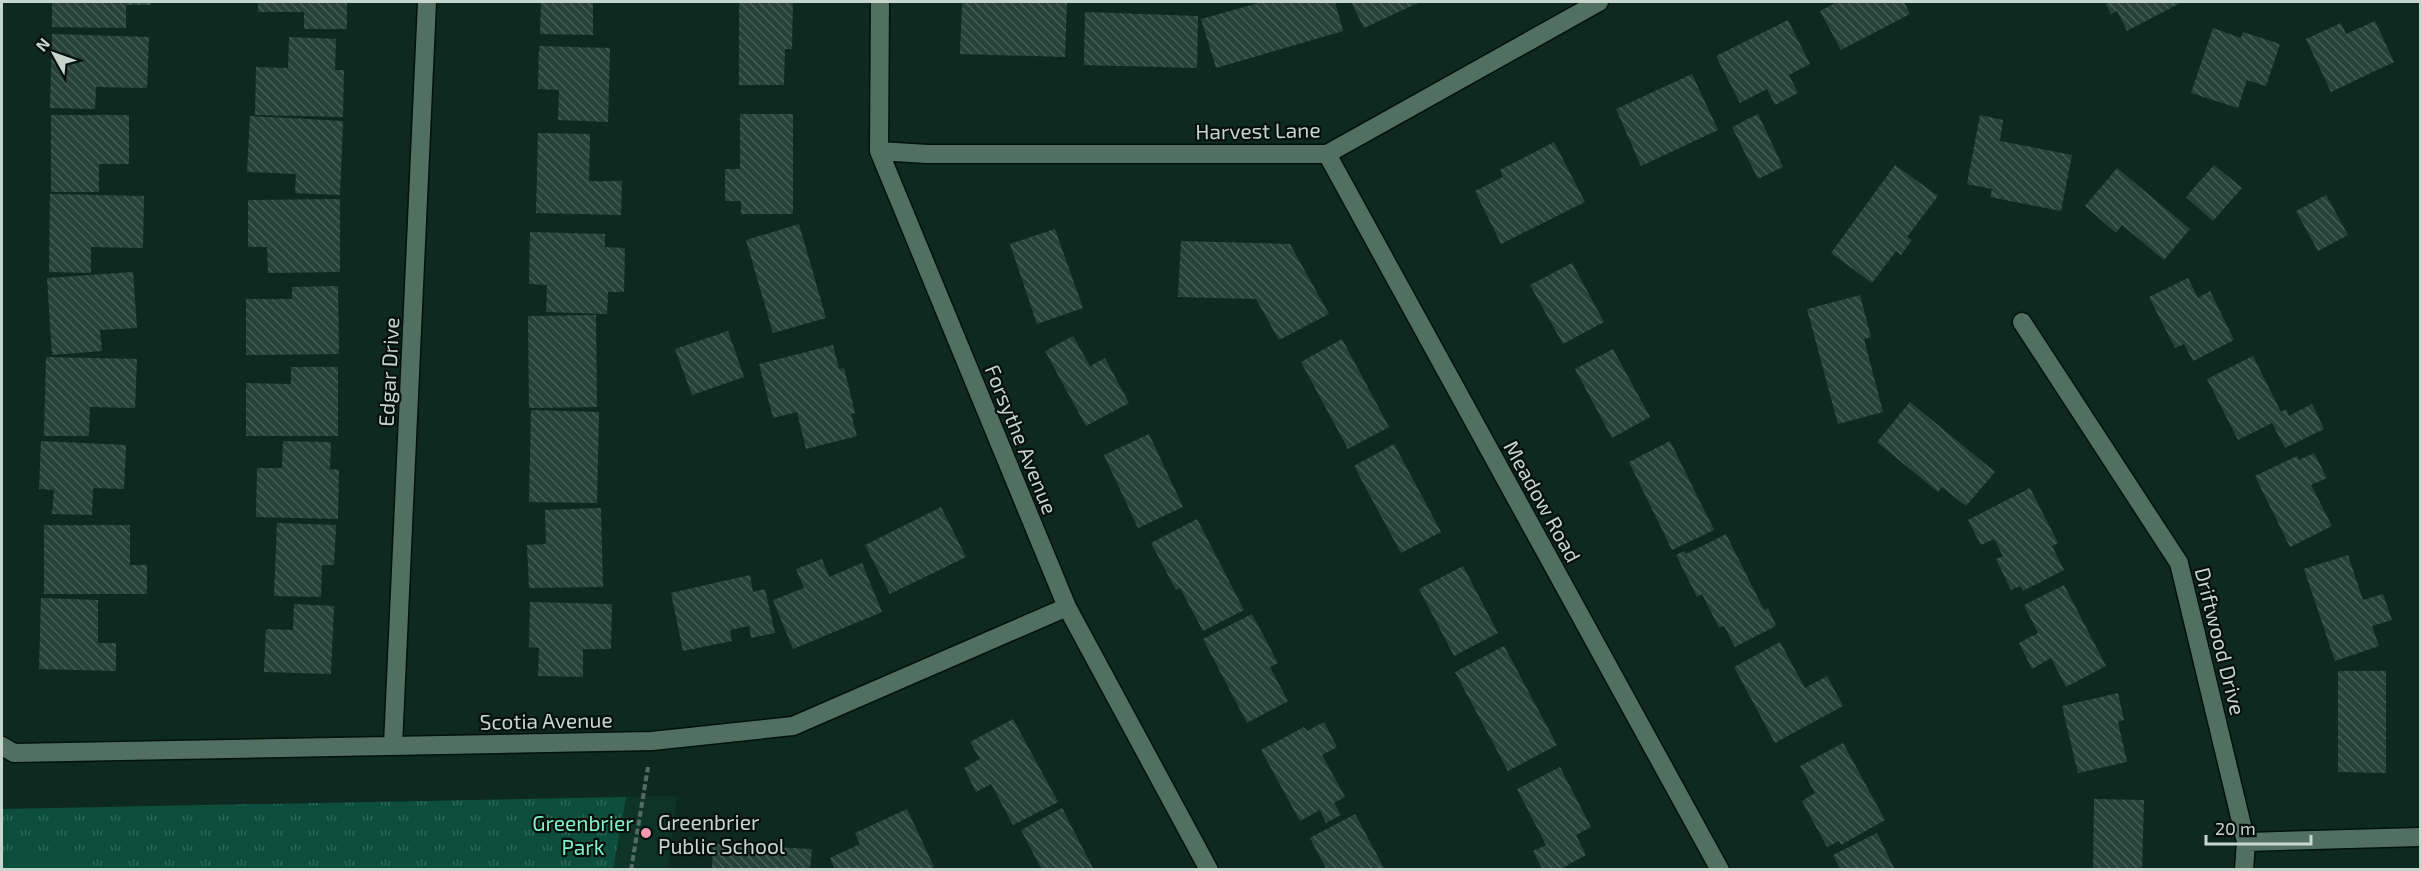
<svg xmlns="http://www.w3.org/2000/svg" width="2422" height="871" font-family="'Exo 2',sans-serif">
<defs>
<pattern id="park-tufts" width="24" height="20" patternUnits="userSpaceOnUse" patternTransform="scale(1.5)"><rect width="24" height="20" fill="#0c4e3b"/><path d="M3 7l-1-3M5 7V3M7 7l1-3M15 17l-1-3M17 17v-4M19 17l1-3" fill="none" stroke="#2e6756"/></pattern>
<pattern id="building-back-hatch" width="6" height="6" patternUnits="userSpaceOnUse" patternTransform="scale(1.5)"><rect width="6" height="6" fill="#274339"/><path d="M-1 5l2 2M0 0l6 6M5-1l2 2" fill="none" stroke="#455d55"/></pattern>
</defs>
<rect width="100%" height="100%" fill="#0e2a20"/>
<!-- built -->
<path fill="#0e3428" d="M 677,796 L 668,869 L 613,870 L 626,797 Z"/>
<!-- park -->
<path fill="url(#park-tufts)" d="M 626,797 L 613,870 L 2,869 L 2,809 Z"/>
<!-- pitch -->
<path fill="#0c4e3b" d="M 2,858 L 76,859 L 76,869 L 2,869 Z"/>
<!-- building -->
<path fill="url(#building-back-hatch)" d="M 52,2 L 151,2 L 151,5 L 126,5 L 126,28 L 52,27 Z
M 258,2 L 347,2 L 347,29 L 304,29 L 304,12 L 258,12 Z
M 541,2 L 593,2 L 593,35 L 540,34 Z
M 962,2 L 1067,2 L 1065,57 L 960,54 Z
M 1262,2 L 1335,2 L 1343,31 L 1216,68 L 1201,19 Z
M 1351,2 L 1420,2 L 1364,28 Z
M 1837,2 L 1904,2 L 1910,14 L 1841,50 L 1820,11 Z
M 2105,2 L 2182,2 L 2127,31 L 2117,11 L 2111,14 Z
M 739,3 L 793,3 L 792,49 L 785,49 L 784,85 L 739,85 Z
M 1085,12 L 1198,16 L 1197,68 L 1084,65 Z
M 1788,20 L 1810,64 L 1789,75 L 1798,93 L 1775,105 L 1767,89 L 1740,103 L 1716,56 Z
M 2375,21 L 2394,62 L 2331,92 L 2306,39 L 2341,23 L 2346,34 Z
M 2213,28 L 2241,38 L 2243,32 L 2280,44 L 2266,86 L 2247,80 L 2238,108 L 2191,93 Z
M 52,34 L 149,37 L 147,88 L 96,87 L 95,109 L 50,108 Z
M 289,37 L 336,39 L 335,70 L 344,70 L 343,117 L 255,115 L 256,67 L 288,68 Z
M 539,46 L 610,48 L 608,122 L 558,120 L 559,90 L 538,89 Z
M 1692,74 L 1718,130 L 1641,166 L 1616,109 Z
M 740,114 L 793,114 L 793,214 L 741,214 L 741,201 L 725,201 L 725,169 L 740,169 Z
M 1758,114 L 1783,167 L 1758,179 L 1732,127 Z
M 51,115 L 129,115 L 129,164 L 99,164 L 99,192 L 51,192 Z
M 1980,115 L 2003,120 L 2000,141 L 2072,155 L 2061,211 L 1990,197 L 1992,189 L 1967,184 Z
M 250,116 L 343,121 L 340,195 L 295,193 L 296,174 L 247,172 Z
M 538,133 L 590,134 L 589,181 L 622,181 L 621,215 L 536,213 Z
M 1554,142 L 1585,202 L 1501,244 L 1475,191 L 1503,177 L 1500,170 Z
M 1895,165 L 1938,196 L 1907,237 L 1912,240 L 1901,255 L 1896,251 L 1872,283 L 1831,253 Z
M 2214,165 L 2242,188 L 2213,221 L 2186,197 Z
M 2117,168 L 2190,229 L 2164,260 L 2122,225 L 2116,233 L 2085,206 Z
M 50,194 L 144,196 L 143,248 L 91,247 L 91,273 L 49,272 Z
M 2326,195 L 2348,235 L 2318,251 L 2296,211 Z
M 340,199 L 340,272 L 268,273 L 267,247 L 248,247 L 248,200 Z
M 799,224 L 826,318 L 773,333 L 746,240 Z
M 1055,229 L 1083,308 L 1037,324 L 1010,244 Z
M 530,232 L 605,234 L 605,247 L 625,248 L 624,292 L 608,292 L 607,314 L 546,312 L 547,285 L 529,284 Z
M 1181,241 L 1290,244 L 1329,314 L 1279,340 L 1256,299 L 1178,297 Z
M 1572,263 L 1604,322 L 1563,344 L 1530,285 Z
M 133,272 L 137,328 L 100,330 L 102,351 L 52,355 L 47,278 Z
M 2188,278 L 2198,298 L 2210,291 L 2234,340 L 2193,361 L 2184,344 L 2175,348 L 2149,297 Z
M 338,286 L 339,354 L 246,355 L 246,299 L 292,299 L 292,287 Z
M 1860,295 L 1871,337 L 1864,339 L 1883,412 L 1838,424 L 1807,309 Z
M 596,315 L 597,407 L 529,408 L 528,316 Z
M 728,331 L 744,377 L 692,395 L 675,349 Z
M 1073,336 L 1090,366 L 1105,358 L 1129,403 L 1086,426 L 1045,351 Z
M 1342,339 L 1389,427 L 1348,449 L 1301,362 Z
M 833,345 L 839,369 L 844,368 L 855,413 L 851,414 L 857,436 L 806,449 L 797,412 L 773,418 L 759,364 Z
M 1613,349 L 1650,417 L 1612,438 L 1575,369 Z
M 2253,356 L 2281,412 L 2286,409 L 2289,416 L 2312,404 L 2324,429 L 2285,448 L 2272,423 L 2238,440 L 2207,379 Z
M 46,357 L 137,359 L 135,408 L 90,407 L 89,436 L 44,436 Z
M 291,367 L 338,367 L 338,436 L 246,436 L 246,383 L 291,384 Z
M 1910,402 L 1995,472 L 1966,506 L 1942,487 L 1938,492 L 1877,442 Z
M 531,410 L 599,412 L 597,503 L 529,502 Z
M 1149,434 L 1183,507 L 1138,528 L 1104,455 Z
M 41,441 L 126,445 L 124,489 L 93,488 L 92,515 L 52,514 L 54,490 L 39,489 Z
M 283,441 L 331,442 L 330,469 L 339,470 L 338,519 L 256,517 L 257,468 L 282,468 Z
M 1670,441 L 1714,530 L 1672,550 L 1629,462 Z
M 1394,444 L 1441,532 L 1401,553 L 1354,466 Z
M 2314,453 L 2327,478 L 2311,485 L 2332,526 L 2290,547 L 2255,476 L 2297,456 L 2299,460 Z
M 2030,488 L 2058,543 L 2052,546 L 2064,570 L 2023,591 L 2020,586 L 2011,590 L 1996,559 L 2003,556 L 1994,539 L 1981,545 L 1968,520 Z
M 941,507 L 966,557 L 890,594 L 865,545 Z
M 601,508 L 603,587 L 529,588 L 527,545 L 546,544 L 545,510 Z
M 1197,519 L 1244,610 L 1203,631 L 1180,588 L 1176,590 L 1151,543 Z
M 277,523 L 336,525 L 334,565 L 322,565 L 321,597 L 274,596 Z
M 44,525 L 130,525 L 130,565 L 147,565 L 147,594 L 44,594 Z
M 1726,534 L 1764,610 L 1768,608 L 1776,626 L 1735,647 L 1724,626 L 1719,628 L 1702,594 L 1697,597 L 1676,555 L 1684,551 L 1686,554 Z
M 2348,555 L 2363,600 L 2383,594 L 2392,620 L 2372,626 L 2379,646 L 2335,661 L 2304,569 Z
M 822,559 L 829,577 L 862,563 L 882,612 L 793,649 L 773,600 L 804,588 L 796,569 Z
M 1463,566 L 1498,633 L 1454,656 L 1419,589 Z
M 750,575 L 753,592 L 765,589 L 775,633 L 751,638 L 749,626 L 730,630 L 732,641 L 683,651 L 671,593 Z
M 2064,585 L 2106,666 L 2066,687 L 2051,658 L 2032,669 L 2019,643 L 2038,633 L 2024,605 Z
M 41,598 L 98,600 L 98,643 L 116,643 L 116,671 L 39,669 Z
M 530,602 L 612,604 L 611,649 L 583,649 L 583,677 L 538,676 L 539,648 L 529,647 Z
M 294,604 L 334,606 L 331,674 L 264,672 L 266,629 L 293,630 Z
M 1252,614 L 1278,663 L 1270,667 L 1288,701 L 1247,723 L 1203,639 Z
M 1780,642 L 1805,688 L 1827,676 L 1843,706 L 1775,743 L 1734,667 Z
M 1504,646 L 1557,745 L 1508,771 L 1455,672 Z
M 2338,671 L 2386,671 L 2386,773 L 2338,772 Z
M 2118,693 L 2124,720 L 2118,722 L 2127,762 L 2078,773 L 2062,706 Z
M 1013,719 L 1058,802 L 1013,825 L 991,784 L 976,792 L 964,768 L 980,759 L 970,742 Z
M 1324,722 L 1337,747 L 1322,755 L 1345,797 L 1334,803 L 1341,815 L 1326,823 L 1320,810 L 1300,821 L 1261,750 L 1304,727 L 1307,731 Z
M 1843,743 L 1885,820 L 1841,845 L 1839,841 L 1827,847 L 1802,801 L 1815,793 L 1800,766 Z
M 1560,767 L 1591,827 L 1576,835 L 1586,855 L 1559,870 L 1543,870 L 1533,851 L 1546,845 L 1517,789 Z
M 2094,799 L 2144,800 L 2142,870 L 2093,870 Z
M 1062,808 L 1094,870 L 1042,870 L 1021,830 Z
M 907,809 L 934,867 L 928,870 L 835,870 L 830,858 L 860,844 L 855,833 Z
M 1355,814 L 1385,870 L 1327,870 L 1310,838 Z
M 1877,833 L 1895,870 L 1841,870 L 1833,855 Z
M 713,844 L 812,849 L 810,870 L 712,870 Z"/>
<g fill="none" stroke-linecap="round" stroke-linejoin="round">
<!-- street casing -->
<g stroke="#00120a" stroke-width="21">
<path id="street" d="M 880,2 L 879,151 L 1067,607 L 1209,870
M 879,151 L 927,154 L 1327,154 L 1599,2
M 1327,154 L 1720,870
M 2022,322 L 2179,563 L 2246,842 L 2244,870
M 393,745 L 427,2
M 2,746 L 14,753 L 652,741 L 793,726 L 1067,607
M 2246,842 L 2420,837"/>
</g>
<!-- path -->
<path stroke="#546b62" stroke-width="4" stroke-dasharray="6 3" stroke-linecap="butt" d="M 631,870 L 648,767"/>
<!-- street -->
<use href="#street" stroke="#516f63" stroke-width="18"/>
</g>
<!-- markers -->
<circle fill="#f29aaf" stroke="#05100c" stroke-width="2" cx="646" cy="833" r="6"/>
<g text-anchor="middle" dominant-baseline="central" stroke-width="4.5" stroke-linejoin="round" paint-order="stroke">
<!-- street labels -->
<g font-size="21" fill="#c6d6cf" stroke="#05100c">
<text transform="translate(1258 130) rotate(-1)">Harvest Lane</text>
<text transform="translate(388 372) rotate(-87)">Edgar Drive</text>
<text transform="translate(1022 439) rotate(68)">Forsythe Avenue</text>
<text transform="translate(1543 501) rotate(61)">Meadow Road</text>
<text transform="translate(2221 641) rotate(76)">Driftwood Drive</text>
<text transform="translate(546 720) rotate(-1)">Scotia Avenue</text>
</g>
<!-- poi labels -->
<g font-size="21" fill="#c6d6cf" stroke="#05100c" text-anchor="start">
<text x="658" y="821">Greenbrier<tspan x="658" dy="24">Public School</tspan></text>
</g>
<!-- park labels -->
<g font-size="21" fill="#7ff4cb" stroke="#05100c">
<text x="583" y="822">Greenbrier<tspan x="583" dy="24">Park</tspan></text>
</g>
</g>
<!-- border -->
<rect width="2422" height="871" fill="none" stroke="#c6d6cf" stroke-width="6"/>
<!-- north arrow -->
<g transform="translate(54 54) rotate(310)" stroke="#05100c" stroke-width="4.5" paint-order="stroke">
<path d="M0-4.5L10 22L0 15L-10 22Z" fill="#c6d6cf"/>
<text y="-9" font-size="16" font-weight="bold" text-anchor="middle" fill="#c6d6cf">N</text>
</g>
<!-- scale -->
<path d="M2206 835v9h105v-9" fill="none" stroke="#c6d6cf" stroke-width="3"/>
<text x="2215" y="835" font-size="18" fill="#c6d6cf" stroke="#05100c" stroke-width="4.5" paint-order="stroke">20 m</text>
</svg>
